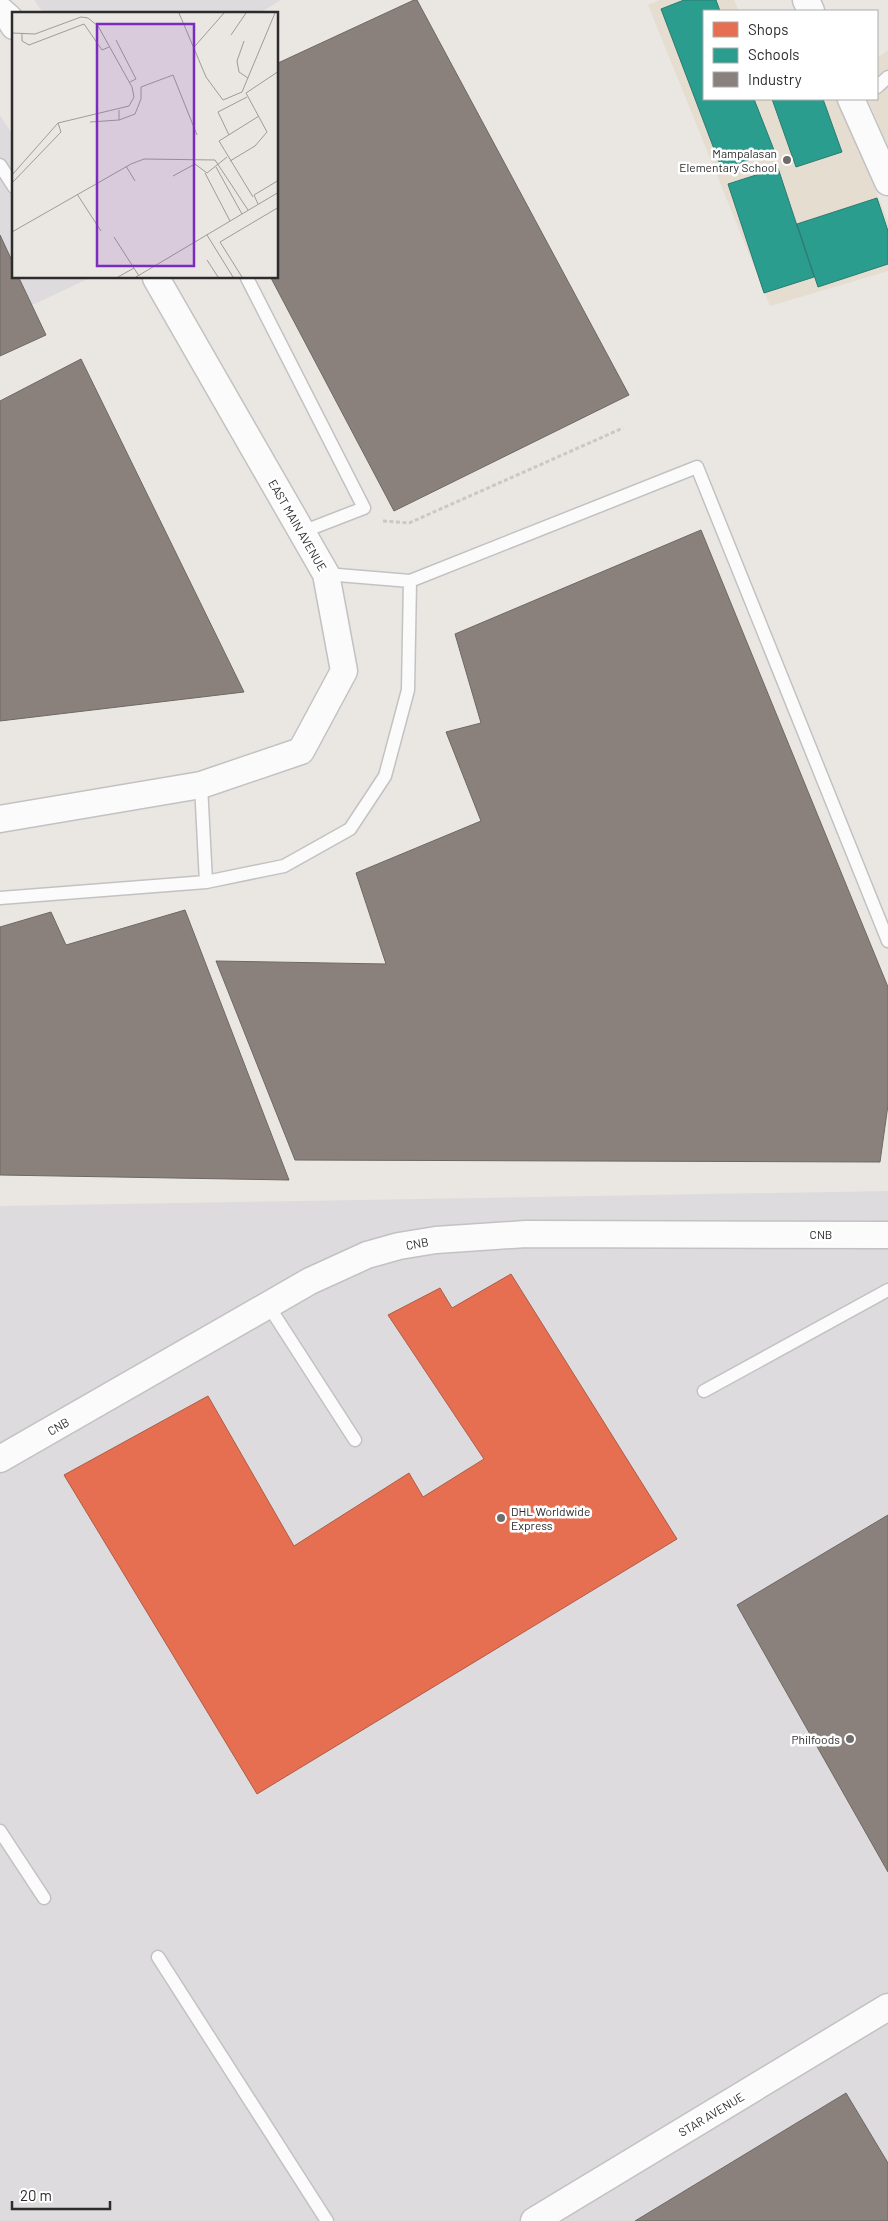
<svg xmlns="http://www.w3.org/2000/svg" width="888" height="2221" font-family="Barlow,sans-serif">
<rect width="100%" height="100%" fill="#eae6e2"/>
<!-- industrial -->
<path fill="#dddbdd" d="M 34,0 L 281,0 L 258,14 L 44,14 Z
M 0,115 L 14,137 L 14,278 L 90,278 L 0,320 Z
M 888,1191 L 888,2221 L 0,2221 L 0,1206 Z"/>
<!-- education -->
<path fill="#e4ddd0" d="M 660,0 L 734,0 L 739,11 L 704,11 L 704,99 L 838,99 L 888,221 L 888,271 L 770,306 L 648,5 Z
M 888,50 L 888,147 L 868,99 L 877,99 L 877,58 Z"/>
<!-- shops -->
<path fill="#e76f51" stroke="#af5b46" d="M 511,1274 L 677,1539 L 257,1794 L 64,1475 L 208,1396 L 294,1546 L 409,1473 L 423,1497 L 484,1459 L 388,1315 L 440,1288 L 452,1308 Z"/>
<!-- schools -->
<path fill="#2a9d8f" stroke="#2b7b71" d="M 684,0 L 716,0 L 720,11 L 704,11 L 704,99 L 754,99 L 774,150 L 722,170 L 661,9 Z
M 772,99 L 823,99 L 842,152 L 796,167 Z
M 778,168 L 814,277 L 764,293 L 728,184 Z
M 877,198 L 888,231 L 888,264 L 818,287 L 797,224 Z"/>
<!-- industry -->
<path fill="#8a817c" stroke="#6e6864" d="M 414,0 L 417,0 L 629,395 L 394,511 L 271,278 L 278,278 L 278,63 Z
M 0,235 L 14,265 L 14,278 L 19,278 L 46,335 L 0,356 Z
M 81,359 L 244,692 L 0,721 L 0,401 Z
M 701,530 L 888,987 L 888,1105 L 880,1162 L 295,1160 L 216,961 L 386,964 L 356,873 L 481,821 L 446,732 L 481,723 L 455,634 Z
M 185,910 L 289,1180 L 0,1175 L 0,927 L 51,912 L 66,945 Z
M 888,1515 L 888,1872 L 737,1605 Z
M 846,2093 L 888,2163 L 888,2221 L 635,2221 Z"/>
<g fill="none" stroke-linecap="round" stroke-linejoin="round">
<!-- lane casing -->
<g stroke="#c3c2c3" stroke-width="15">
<path id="lane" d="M 877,87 L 888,77
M 0,165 L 14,187
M 247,278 L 364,508 L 302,532
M 326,574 L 410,581
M 201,785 L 206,882 L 284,866 L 350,829 L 385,776 L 408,690 L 410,581 L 697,467 L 888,941
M 0,898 L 206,882
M 268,1305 L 355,1440
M 704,1391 L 888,1290
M 0,1831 L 44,1898
M 158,1957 L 327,2221"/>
</g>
<!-- street casing -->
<g stroke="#c3c2c3" stroke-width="29">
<path id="street" d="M 806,0 L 811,11
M 0,10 L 9,18 L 14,26
M 851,99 L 888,182
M 0,819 L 201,785 L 301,751 L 344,671 L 326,574 L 156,278
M 0,1459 L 310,1281 L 367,1255 L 399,1246 L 436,1240 L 526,1234 L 888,1235
M 534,2221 L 888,2007"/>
</g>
<!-- path -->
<path stroke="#c8c8c7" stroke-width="3" stroke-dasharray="4 2.5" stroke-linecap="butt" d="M 383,521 L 409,523 L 623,428"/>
<!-- lane -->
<use href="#lane" stroke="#fcfbfb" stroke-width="12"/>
<!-- street -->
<use href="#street" stroke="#fcfbfb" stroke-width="26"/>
</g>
<!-- markers -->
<g fill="#6e6d6c" stroke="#fff" stroke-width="2">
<circle cx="787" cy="160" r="5"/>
<circle cx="501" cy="1518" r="5"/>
<circle cx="850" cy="1739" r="5"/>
</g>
<g text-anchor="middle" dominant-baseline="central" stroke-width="5" stroke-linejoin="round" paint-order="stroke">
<!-- poi labels -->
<g font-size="12" fill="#2c2c2c" stroke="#fff" text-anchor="end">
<text x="777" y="153">Mampalasan<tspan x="777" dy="14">Elementary School</tspan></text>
<text x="511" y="1511" text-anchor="start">DHL Worldwide<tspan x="511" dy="14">Express</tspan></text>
<text x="840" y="1739">Philfoods</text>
</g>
<!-- street labels -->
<g font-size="12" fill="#2c2c2c" stroke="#fff">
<text transform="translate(298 525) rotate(60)">EAST MAIN AVENUE</text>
<text x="821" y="1234">CNB</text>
<text transform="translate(417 1243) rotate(-10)">CNB</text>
<text transform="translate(58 1426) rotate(-30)">CNB</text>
<text transform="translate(711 2114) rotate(-31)">STAR AVENUE</text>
</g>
</g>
<!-- overview -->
<g transform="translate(12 12)">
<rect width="266" height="266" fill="#eae6e2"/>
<path fill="none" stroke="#9e9c99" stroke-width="1" d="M 167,1 L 194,65 L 211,88 L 230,80 L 263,1M 0,21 L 23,22 L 69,5 L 76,6 L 86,14 L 120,75 L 122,85 L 117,94 L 46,111 L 0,163M 10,21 L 10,29 L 17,33 L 72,12 L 90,38 L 97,35M 219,23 L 234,1M 104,28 L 124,67 L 118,70M 232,29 L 225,49 L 227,60 L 236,66M 183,34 L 212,1M 107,98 L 107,108 L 123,102 L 129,87 L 129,75 L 161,63 L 185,123M 78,110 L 107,108M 217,123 L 206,100 L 235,85M 218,149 L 243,134 L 255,120 L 234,81 L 267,59M 114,154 L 123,169M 204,155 L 230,202M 193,161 L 218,209M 161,164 L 183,152 L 195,161 L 215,145M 0,171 L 49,120 L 46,111M 65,182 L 89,219M 241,185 L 207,129 L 247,104M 246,192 L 242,183 L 267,168M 0,220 L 119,152 L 132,147 L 203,148 L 236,198M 195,223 L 221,265M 102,225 L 127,264M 195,248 L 206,265M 106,265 L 122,256M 124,265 L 267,180M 230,265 L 208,230 L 267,195"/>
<path fill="#7b2cbf" fill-opacity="0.15" stroke="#7b2cbf" stroke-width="2.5" d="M 85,12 L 182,12 L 182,254 L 85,254 Z"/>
<rect width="266" height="266" fill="none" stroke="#2c2c2c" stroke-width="2.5"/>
</g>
<!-- legend -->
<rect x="703" y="10" width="175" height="90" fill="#ffffff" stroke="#ababab"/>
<rect x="713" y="22" width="25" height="15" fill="#e76f51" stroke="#ababab"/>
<text x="748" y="35" font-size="15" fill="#2c2c2c">Shops</text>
<rect x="713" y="48" width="25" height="15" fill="#2a9d8f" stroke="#ababab"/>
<text x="748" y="60" font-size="15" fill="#2c2c2c">Schools</text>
<rect x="713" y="72" width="25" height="15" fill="#8a817c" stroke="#ababab"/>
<text x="748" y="85" font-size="15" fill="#2c2c2c">Industry</text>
<!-- scale -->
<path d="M12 2201v8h98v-8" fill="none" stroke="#2c2c2c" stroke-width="2.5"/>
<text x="20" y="2201" font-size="15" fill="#2c2c2c" stroke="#ffffff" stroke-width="4" paint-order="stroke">20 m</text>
</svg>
